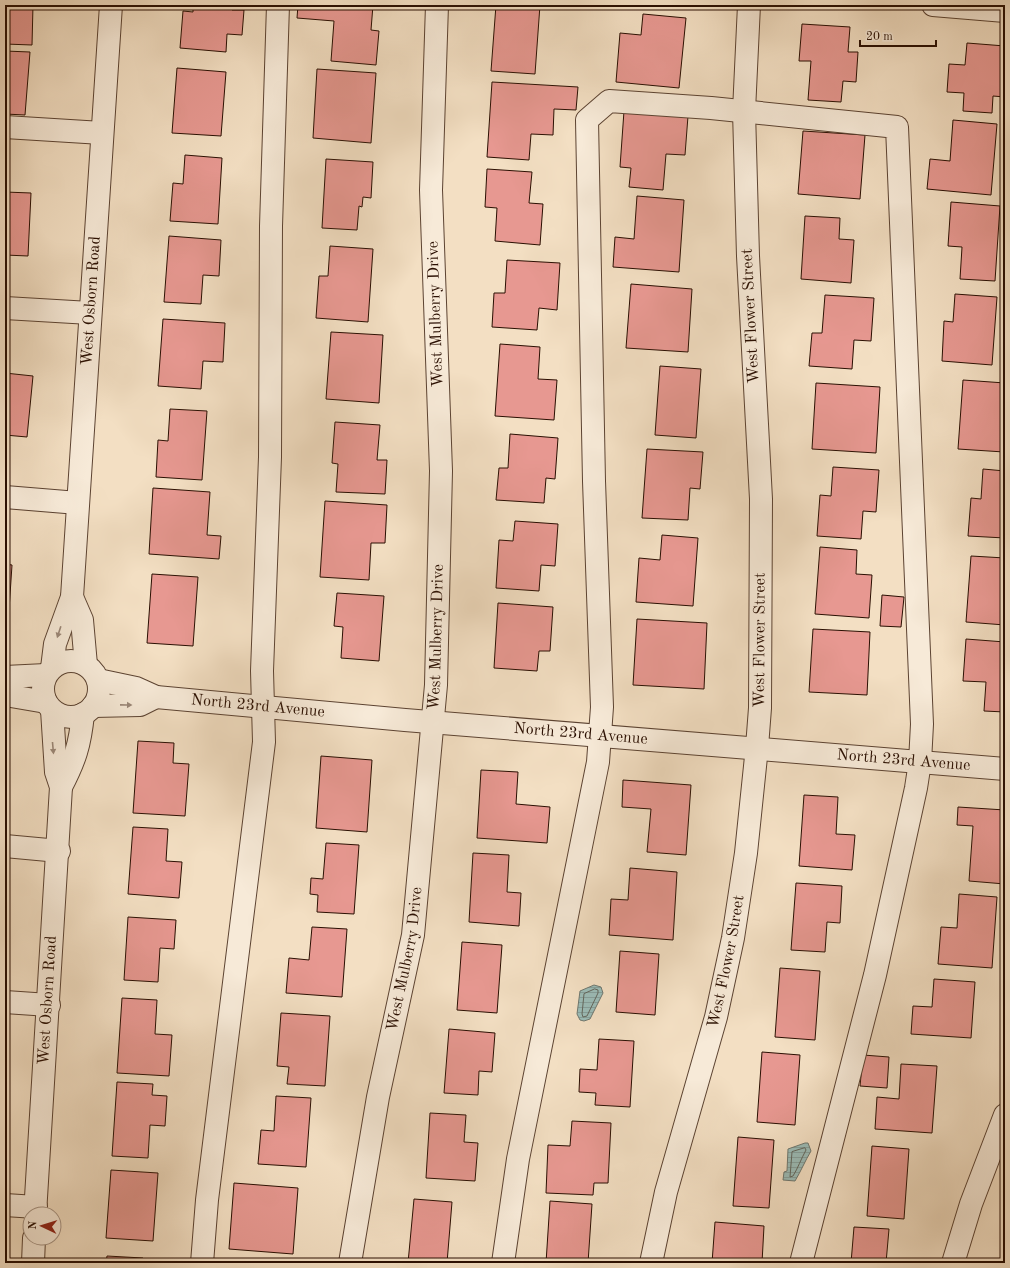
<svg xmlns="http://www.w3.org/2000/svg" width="1010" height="1268" font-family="'Old Standard TT',serif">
<defs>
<pattern id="water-rules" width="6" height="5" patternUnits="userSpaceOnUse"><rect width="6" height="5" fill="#9bbcb7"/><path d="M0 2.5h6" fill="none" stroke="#86a09c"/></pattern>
</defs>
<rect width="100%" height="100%" fill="#f3dfc3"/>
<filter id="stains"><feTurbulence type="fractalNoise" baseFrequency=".005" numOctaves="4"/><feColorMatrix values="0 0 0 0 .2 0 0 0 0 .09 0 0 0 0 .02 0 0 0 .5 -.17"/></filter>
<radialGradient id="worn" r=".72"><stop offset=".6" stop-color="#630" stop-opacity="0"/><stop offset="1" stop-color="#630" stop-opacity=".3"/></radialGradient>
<!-- water -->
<path fill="url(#water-rules)" stroke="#6e776f" d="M 594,985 L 601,987 L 603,993 L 590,1019 L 584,1021 L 580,1020 L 577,1014 L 580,991 Z
M 805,1143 L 808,1143 L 811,1151 C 805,1161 801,1171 795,1181 L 783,1180 L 784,1172 L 787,1171 L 788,1149 Z"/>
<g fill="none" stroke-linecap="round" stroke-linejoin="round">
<!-- shore -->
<path stroke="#62665c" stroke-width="1" d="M 595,989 L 598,990 L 598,993 L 587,1016 L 583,1017 L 582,1014 L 584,994 Z
M 805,1148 L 806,1150 C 801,1159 798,1168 793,1176 L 790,1177 L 792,1152 Z"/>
</g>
<!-- building -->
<path fill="#e79891" stroke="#2a0f02" d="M 5,5 L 33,5 L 32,45 L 5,44 Z
M 193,5 L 232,5 L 232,10 L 244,10 L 242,35 L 227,34 L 226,52 L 180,48 L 183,11 L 193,12 Z
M 298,5 L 373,5 L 371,30 L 379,31 L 376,65 L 331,61 L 334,21 L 297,18 Z
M 496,5 L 540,5 L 535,74 L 491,71 Z
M 643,14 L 686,18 L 679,88 L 616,82 L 620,33 L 641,35 Z
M 802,24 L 850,27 L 848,52 L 858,52 L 856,82 L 843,81 L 841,102 L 808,100 L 811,61 L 799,61 Z
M 967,43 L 1005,46 L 1005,97 L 993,96 L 992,113 L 963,111 L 964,93 L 947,92 L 949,64 L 965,65 Z
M 5,51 L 30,52 L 25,115 L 5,114 Z
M 177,68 L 226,72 L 221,136 L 172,133 Z
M 317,69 L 376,73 L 371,143 L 313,138 Z
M 492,82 L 578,87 L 576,110 L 554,109 L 553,135 L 531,134 L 529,160 L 487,157 Z
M 624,111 L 688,116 L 685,155 L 666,154 L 663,190 L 629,187 L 631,168 L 620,167 Z
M 953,120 L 997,124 L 991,195 L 927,189 L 930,159 L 950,161 Z
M 803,131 L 865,135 L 860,199 L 798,194 Z
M 185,155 L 222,158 L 218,224 L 170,221 L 173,183 L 183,184 Z
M 326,159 L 373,162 L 371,198 L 363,197 L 362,207 L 359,206 L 357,230 L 322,228 Z
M 487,169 L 532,172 L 529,203 L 543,204 L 540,245 L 495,241 L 497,208 L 485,207 Z
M 5,192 L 31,193 L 28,256 L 5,255 Z
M 637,196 L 684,200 L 679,272 L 613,267 L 615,237 L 634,239 Z
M 951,202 L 1000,206 L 995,281 L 960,279 L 962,247 L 948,246 Z
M 805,216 L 840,218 L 839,239 L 854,240 L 851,283 L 801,279 Z
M 169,236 L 221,240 L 219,276 L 203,275 L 201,304 L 164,302 Z
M 330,246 L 373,249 L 368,322 L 316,318 L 319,276 L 328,276 Z
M 507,260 L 560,263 L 557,310 L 539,308 L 537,330 L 492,327 L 494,293 L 505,293 Z
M 631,284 L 692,289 L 688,352 L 626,348 Z
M 955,294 L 997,297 L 992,365 L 942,361 L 944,321 L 953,322 Z
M 825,295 L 874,298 L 871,341 L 854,340 L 852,369 L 809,366 L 812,333 L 822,333 Z
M 163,319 L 225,323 L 223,362 L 203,361 L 201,389 L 158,386 Z
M 331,332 L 383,335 L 379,403 L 326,399 Z
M 500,344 L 540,347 L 538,379 L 557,380 L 554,420 L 495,416 Z
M 660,366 L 701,369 L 696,438 L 655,435 Z
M 5,373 L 33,376 L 27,437 L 5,435 Z
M 963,380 L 1005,383 L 1004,452 L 958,449 Z
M 816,383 L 880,387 L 876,453 L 812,449 Z
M 170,409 L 207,411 L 202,480 L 156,477 L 158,440 L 168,441 Z
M 335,422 L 380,425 L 377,460 L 387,460 L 385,494 L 336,492 L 338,464 L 332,463 Z
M 510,434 L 558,438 L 555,479 L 546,478 L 544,503 L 496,500 L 499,468 L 508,468 Z
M 647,449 L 703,452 L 700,489 L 690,488 L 688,520 L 642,518 Z
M 833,467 L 879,470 L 876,512 L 863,511 L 861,539 L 817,536 L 820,495 L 831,496 Z
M 983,469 L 1005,471 L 1005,538 L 968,536 L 971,498 L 981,499 Z
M 153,488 L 210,492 L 207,535 L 221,536 L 219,559 L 149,554 Z
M 325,501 L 387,505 L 385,543 L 371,543 L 369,580 L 320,577 Z
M 515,521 L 558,524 L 555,566 L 541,565 L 539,591 L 496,588 L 499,540 L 513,541 Z
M 662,535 L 698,538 L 693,606 L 636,602 L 639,558 L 660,560 Z
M 820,547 L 857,550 L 856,574 L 872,575 L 869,618 L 815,614 Z
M 971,556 L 1005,558 L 1005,625 L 966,622 Z
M 5,564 L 12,565 L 8,625 L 5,625 Z
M 152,574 L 198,577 L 193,646 L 147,643 Z
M 337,593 L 384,596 L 379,661 L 341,658 L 343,627 L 334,626 Z
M 882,595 L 904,597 L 901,627 L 880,626 Z
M 498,603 L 553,607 L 550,651 L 539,651 L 537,671 L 494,668 Z
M 637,619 L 707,623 L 704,689 L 633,685 Z
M 813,629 L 870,632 L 867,695 L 809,692 Z
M 966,639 L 1005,642 L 1005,712 L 984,711 L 986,682 L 963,681 Z
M 138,741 L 174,743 L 173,763 L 189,764 L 185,816 L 133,813 Z
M 321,756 L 372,760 L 367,832 L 316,828 Z
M 481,770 L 518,772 L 516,804 L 550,807 L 547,843 L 477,838 Z
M 623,780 L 691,785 L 686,855 L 647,852 L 651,809 L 622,807 Z
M 804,795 L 838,797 L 836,834 L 855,835 L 852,870 L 799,866 Z
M 958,807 L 1005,810 L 1005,884 L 969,881 L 973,826 L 957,825 Z
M 133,827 L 168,829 L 166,861 L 182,862 L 179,898 L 128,894 Z
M 326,843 L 359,845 L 354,914 L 317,912 L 318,895 L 310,894 L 311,878 L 323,879 Z
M 473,853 L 509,855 L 507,892 L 521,893 L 519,926 L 469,922 Z
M 630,868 L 677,872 L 673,940 L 609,935 L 611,899 L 628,900 Z
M 796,883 L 842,886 L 840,923 L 827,922 L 825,952 L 791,950 Z
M 5,890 L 7,891 L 6,904 L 5,904 Z
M 959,894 L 997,897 L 992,968 L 938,964 L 941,927 L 957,928 Z
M 128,917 L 176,920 L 174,949 L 160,948 L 158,982 L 124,980 Z
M 312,927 L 347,929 L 342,997 L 286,993 L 289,958 L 309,960 Z
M 462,942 L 502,945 L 497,1013 L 457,1010 Z
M 620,951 L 659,954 L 655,1015 L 616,1012 Z
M 780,968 L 820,971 L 815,1040 L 775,1037 Z
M 934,979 L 975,982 L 971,1038 L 911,1034 L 913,1006 L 932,1007 Z
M 122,998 L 157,1000 L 155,1034 L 172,1035 L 169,1076 L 117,1073 Z
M 281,1013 L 330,1016 L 325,1086 L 287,1084 L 289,1067 L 277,1066 Z
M 449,1029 L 495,1033 L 492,1072 L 479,1071 L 478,1095 L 444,1093 Z
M 599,1039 L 634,1041 L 630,1107 L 595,1105 L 596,1093 L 579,1092 L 580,1069 L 597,1070 Z
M 762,1052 L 800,1055 L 795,1125 L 757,1122 Z
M 863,1055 L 889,1057 L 887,1088 L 860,1086 Z
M 901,1064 L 937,1066 L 932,1133 L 875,1129 L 877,1097 L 899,1099 Z
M 117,1082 L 153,1084 L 152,1095 L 167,1096 L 165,1126 L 150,1125 L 148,1158 L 112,1156 Z
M 276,1096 L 311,1098 L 306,1167 L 258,1164 L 261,1130 L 274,1131 Z
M 430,1113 L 466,1115 L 464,1142 L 478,1143 L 475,1181 L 426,1178 Z
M 572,1121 L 611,1123 L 608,1183 L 594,1183 L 593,1195 L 546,1193 L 548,1145 L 570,1146 Z
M 738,1137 L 774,1140 L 769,1208 L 733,1206 Z
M 872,1146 L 909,1149 L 904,1219 L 867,1216 Z
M 111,1170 L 158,1173 L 153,1241 L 106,1238 Z
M 234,1183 L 298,1188 L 293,1254 L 229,1249 Z
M 414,1199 L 452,1202 L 447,1263 L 408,1263 Z
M 550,1201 L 592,1204 L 588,1263 L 546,1263 Z
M 715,1222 L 764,1226 L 762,1263 L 712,1263 Z
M 854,1227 L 889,1229 L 886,1263 L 851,1263 Z
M 107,1256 L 143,1258 L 143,1263 L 106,1263 Z"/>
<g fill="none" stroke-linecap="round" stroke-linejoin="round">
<!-- minor casing -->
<g stroke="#5c4332" stroke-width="24">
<g id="minor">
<path d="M 933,5 L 1005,11"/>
<path d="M 5,127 L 102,133"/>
<path d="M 5,308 L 90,313"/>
<path d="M 5,497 L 78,503"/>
<path d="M 72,597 L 82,620 L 86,665"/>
<circle cx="71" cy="689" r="28"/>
<path id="s1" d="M 52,668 L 55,644 L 72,597 L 111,5"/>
<path d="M 5,677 L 46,675"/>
<path id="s2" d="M 98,680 L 136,688 L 156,697 L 405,720 L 1005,769"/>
<path d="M 5,695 L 46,702"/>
<path d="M 93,706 L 140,705 L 156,697"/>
<path d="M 61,787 C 75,760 80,745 83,714"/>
<path d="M 5,846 L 59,851"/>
<path d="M 5,1002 L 49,1005"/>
<path d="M 5,1205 L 36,1207"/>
<path id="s3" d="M 35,1214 L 61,787 L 56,772 L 52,710"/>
<path d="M 33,1263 L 34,1238"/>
<path d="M 202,1263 L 207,1200 L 264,742 L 262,671 L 270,457 L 271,226 L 278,5"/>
<path id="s4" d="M 350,1263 L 378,1097 L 413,935 L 436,685 L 441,471 L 431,190 L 437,5"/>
<path d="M 503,1263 L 518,1159 L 598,762 L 602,707 L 594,481 L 587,120 L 609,101 L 711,108 L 897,127 L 922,724 L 920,762 L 916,788 L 875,975 L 801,1263"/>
<path id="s5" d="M 651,1263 L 666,1192 L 716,1017 L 733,938 L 746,853 L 757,747 L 760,708 L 761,499 L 748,256 L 744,111 L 749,5"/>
<path d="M 953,1263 L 971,1204 L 1005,1115"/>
</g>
</g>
<!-- minor -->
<use href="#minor" stroke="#f7ead8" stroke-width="22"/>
</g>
<!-- one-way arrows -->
<defs><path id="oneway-solid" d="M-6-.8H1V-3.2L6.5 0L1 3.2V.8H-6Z"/></defs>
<g fill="#9b8778">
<use href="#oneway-solid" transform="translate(59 632) rotate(108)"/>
<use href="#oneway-solid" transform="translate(126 705) rotate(1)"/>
<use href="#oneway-solid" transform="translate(53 748) rotate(85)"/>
</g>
<g text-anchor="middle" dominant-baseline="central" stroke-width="3.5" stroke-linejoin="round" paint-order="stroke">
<!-- street labels -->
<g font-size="16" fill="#2a0f02" stroke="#f7ead8">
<text stroke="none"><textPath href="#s1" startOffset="371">West Osborn Road</textPath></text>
<text transform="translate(436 314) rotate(-92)">West Mulberry Drive</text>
<text transform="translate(751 316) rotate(-93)">West Flower Street</text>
<text stroke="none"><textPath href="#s4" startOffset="633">West Mulberry Drive</textPath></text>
<text stroke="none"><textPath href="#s5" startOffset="635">West Flower Street</textPath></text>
<text stroke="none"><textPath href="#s2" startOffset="163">North 23rd Avenue</textPath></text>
<text stroke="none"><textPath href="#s2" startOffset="487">North 23rd Avenue</textPath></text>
<text stroke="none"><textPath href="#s2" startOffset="811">North 23rd Avenue</textPath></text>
<text stroke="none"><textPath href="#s4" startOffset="309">West Mulberry Drive</textPath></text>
<text stroke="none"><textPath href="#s5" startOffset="311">West Flower Street</textPath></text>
<text stroke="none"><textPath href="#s3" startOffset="214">West Osborn Road</textPath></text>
</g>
</g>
<!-- margin -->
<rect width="1010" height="1268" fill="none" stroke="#f3dfc3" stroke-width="20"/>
<rect x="6" y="6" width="998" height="1256" fill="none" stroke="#2a0f02" stroke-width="2"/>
<rect x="10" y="10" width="990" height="1248" fill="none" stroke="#2a0f02"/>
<!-- north arrow -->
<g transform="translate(42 1226) rotate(274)"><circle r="19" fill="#f7ead8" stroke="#a59282"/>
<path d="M0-3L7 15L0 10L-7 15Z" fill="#8f2418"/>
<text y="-6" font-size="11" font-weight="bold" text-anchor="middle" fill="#2a0f02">N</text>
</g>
<!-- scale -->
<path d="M860 40v6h76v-6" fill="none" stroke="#2a0f02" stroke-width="2"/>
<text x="866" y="40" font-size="12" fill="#2a0f02" stroke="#f7ead8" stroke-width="3" paint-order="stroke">20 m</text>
<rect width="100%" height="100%" filter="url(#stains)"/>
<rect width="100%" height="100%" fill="url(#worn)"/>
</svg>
